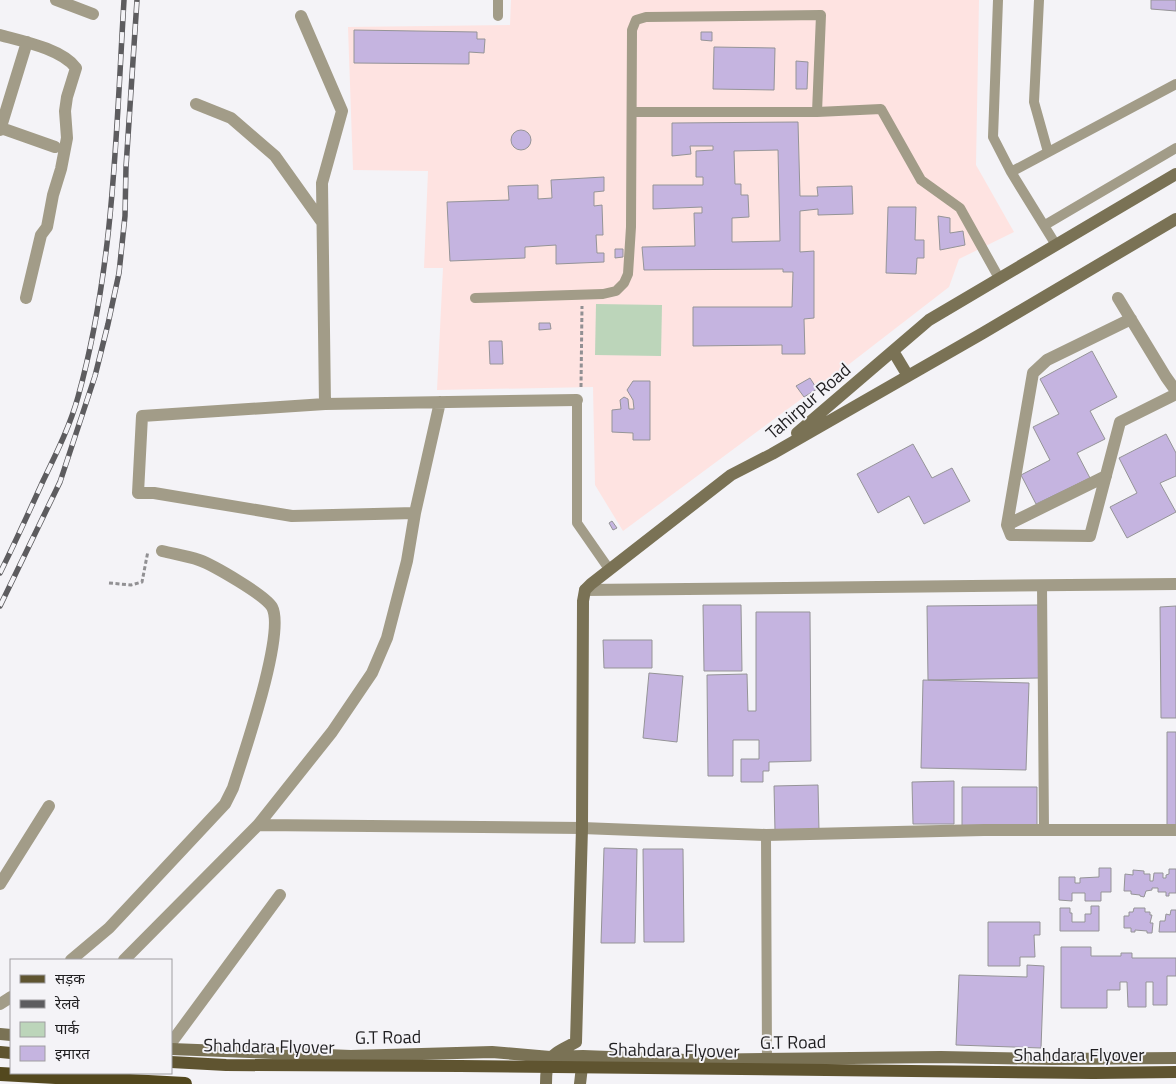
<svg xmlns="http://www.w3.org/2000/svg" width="1176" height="1084" font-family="'Titillium Web','Noto Sans Devanagari',sans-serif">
<rect width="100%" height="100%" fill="#f4f3f7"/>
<!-- medical -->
<path fill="#fee3e1" d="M 511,0 L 979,0 L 976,165 L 1014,232 L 959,259 L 949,287 L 817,389 L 810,378 L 797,386 L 804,397 L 623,531 L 595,485 L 593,387 L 437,390 L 443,268 L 424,268 L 428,171 L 353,170 L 348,27 L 510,25 Z"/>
<!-- green -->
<path fill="#bcd5ba" d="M 596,304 L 662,305 L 661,356 L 595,355 Z"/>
<!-- building -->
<path fill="#c5b4e0" stroke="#959497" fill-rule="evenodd" d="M 1151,0 L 1176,0 L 1176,11 L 1151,9 Z
M 354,30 L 477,32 L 477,39 L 485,39 L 484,53 L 469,52 L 469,64 L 354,63 Z
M 701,32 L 712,32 L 712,41 L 701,40 Z
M 714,47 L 775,48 L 774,90 L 713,89 Z
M 796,61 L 808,62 L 807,89 L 796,89 Z
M 798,122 L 800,196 L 818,196 L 817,187 L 852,186 L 853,214 L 818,215 L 818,209 L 800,211 L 800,252 L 814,251 L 814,318 L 804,319 L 805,354 L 782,354 L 782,345 L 693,346 L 693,307 L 792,307 L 793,272 L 783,272 L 783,269 L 644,270 L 642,247 L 695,246 L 694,213 L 702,213 L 702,207 L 653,209 L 653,185 L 703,185 L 703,177 L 696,177 L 696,151 L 713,150 L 713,146 L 690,146 L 691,154 L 672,156 L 672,123 ZM 778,150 L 780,241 L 732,242 L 732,218 L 749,217 L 748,195 L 741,195 L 741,184 L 735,184 L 734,151 Z
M511 140a10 10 0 1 1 20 0a10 10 0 1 1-20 0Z
M 604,177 L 604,191 L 594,192 L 594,206 L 602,205 L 603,235 L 596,235 L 597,253 L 604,253 L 604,262 L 556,264 L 556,245 L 525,247 L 525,258 L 450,261 L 447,202 L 509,200 L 508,186 L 538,185 L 538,199 L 552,198 L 551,180 Z
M 888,207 L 916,207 L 915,240 L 924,240 L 924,258 L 917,258 L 916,274 L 886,273 Z
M 938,216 L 950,218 L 950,233 L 963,231 L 965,245 L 940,250 Z
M 615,249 L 623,249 L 623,257 L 615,258 Z
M 539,323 L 550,323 L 551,329 L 539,330 Z
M 489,341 L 502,341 L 503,364 L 490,364 Z
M 1092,351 L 1117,397 L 1090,411 L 1105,439 L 1077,453 L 1090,478 L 1036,504 L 1021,475 L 1050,460 L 1033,427 L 1059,414 L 1040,379 Z
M 810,378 L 817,389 L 804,397 L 796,386 Z
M 633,381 L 650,381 L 650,440 L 633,440 L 633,433 L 612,432 L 612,410 L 621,409 L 620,400 L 624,397 L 628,399 L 629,409 L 634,409 L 633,400 L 627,390 Z
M 1166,434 L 1176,453 L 1176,476 L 1160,483 L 1176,512 L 1127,538 L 1110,507 L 1137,493 L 1119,458 Z
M 913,444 L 932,478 L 952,468 L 970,501 L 924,524 L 909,496 L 878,513 L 857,474 Z
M 612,521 L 617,528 L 613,530 L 609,523 Z
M 703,605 L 741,605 L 742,671 L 704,671 Z
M 1038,605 L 1039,678 L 928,680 L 927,606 Z
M 1176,606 L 1176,718 L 1161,718 L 1160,607 Z
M 756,612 L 810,612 L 811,761 L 769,762 L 769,771 L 763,771 L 763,782 L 741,782 L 741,759 L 759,759 L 759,740 L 733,740 L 733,776 L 708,776 L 707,675 L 747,674 L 748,711 L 756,711 Z
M 603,640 L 652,640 L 652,668 L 604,668 Z
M 649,673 L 683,676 L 677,742 L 643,738 Z
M 923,680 L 1029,683 L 1026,770 L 921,768 Z
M 1167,732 L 1176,732 L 1176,830 L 1167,830 Z
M 954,781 L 954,824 L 913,824 L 912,782 Z
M 818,785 L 819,831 L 775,831 L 774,786 Z
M 962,787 L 1037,787 L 1037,828 L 962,829 Z
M 604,848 L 637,849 L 635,943 L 601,943 Z
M 643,849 L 683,849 L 684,942 L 644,942 Z
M 1099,868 L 1111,868 L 1111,892 L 1101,892 L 1101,901 L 1085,901 L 1085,893 L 1072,893 L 1072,901 L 1059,900 L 1059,877 L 1075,877 L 1075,883 L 1080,883 L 1080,878 L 1099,877 Z
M 1169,869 L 1176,869 L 1176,893 L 1169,893 L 1169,896 L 1166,896 L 1166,892 L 1158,892 L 1158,888 L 1152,888 L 1152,890 L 1146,891 L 1144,897 L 1140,896 L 1140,895 L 1131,894 L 1131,891 L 1124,891 L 1125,874 L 1133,875 L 1133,870 L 1144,871 L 1144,874 L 1150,874 L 1150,881 L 1153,881 L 1154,873 L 1163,873 L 1163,878 L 1166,878 L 1166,875 L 1169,874 Z
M 1091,906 L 1099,906 L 1099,931 L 1060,931 L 1060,908 L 1070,908 L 1070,913 L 1072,913 L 1072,922 L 1085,922 L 1085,914 L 1091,914 Z
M 1134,908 L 1145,908 L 1145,912 L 1150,912 L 1150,915 L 1152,915 L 1150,923 L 1153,923 L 1152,933 L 1147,933 L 1147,931 L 1135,930 L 1135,932 L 1131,932 L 1131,928 L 1124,928 L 1124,916 L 1129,916 L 1129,912 L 1133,912 Z
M 1171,910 L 1176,910 L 1176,932 L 1159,932 L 1160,921 L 1165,921 L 1166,914 L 1170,915 Z
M 988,922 L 1040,922 L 1040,935 L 1034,935 L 1035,957 L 1020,957 L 1020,966 L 988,966 Z
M 1061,947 L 1091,947 L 1091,956 L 1121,956 L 1121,953 L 1132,953 L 1132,958 L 1176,958 L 1176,976 L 1167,976 L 1167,1005 L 1153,1005 L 1153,982 L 1146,982 L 1146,1007 L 1128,1007 L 1127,982 L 1120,982 L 1120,990 L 1107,990 L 1107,1008 L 1061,1008 Z
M 1027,965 L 1044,966 L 1041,1048 L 956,1045 L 959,975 L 1027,977 Z"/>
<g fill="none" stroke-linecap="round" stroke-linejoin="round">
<!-- path -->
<path stroke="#919093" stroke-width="3" stroke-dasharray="4 2.5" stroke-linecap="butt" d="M 581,387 L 582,306
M 109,583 L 131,585 L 142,582 L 148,551"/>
<!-- service -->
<path stroke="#a29c88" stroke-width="10" d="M 998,0 L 993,137 L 1011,172 L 1056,245
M 1039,0 L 1034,102 L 1048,152
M 498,16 L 498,0
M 632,112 L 817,112 L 881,109 L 921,180 L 960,208 L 999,278
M 1011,172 L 1176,84
M 1045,225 L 1176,148
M 475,298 L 603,294 L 616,291 L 624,283 L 628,274 L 631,227 L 632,30 L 636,20 L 646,17 L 821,15 L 817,112
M 577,400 L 577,523 L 609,569
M 1042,585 L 1044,830
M 766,835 L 767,1060"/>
<!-- minor -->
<path stroke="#a29c88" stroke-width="12" d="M 56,0 L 93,14
M 301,16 L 342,111 L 322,183 L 325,404 L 577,400
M 0,35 C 22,41 62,49 76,68 L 67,97 L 65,111 L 67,138 L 61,169 L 53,195 L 47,227 L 41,235 L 26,298
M 196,104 L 231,118 L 275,156 L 322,222
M 1,128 L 55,147
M 0,130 L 27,42
M 1118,298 L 1166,377 L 1176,391
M 1131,319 L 1047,360 L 1033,373 L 1007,525 L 1011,535 L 1090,536 L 1120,422 L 1176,394
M 325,404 L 142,416 L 138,493 L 154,493 L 292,516 L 415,513
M 1007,525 L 1106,476
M 258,825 L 582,828 L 766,835 L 984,830 L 1176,830
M 0,884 L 49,806
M 71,960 L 109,928 L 225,804 L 233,788 C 243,756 286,633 272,607 C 265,595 213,565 199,560 C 187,556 174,554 162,551
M 124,960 L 258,825 L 332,732 L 372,673 L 387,638 L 407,561 L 415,513 L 440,402
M 0,1004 L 11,997
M 171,1043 L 280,895"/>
<!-- tertiary -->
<path stroke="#a29c88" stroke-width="12" d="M 585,590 L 1176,584"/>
<!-- secondary -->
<path stroke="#7a7255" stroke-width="12" d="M 893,351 L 908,376
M 797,433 L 929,320 L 1176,174
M 0,1034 L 11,1035
M 576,1042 L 582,828 L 583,601 L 585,590 L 591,584 L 731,475 L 772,454 L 983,333 L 1176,219
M 171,1049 L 351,1056 L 492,1052 L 550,1057 L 583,1056 L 687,1060 L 941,1057 L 1052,1059 L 1176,1058
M 546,1084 C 546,1054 551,1056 576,1042
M 580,1084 L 583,1058"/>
<!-- primary -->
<path stroke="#5f5430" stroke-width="12" d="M 0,1052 L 11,1053
M 171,1062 L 226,1065 L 460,1066 L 1094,1073 L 1176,1072"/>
<!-- trunk -->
<path stroke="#53481e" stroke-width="14" d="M 0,1074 L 185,1084"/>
<!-- rail casing -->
<g stroke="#5d5c5f" stroke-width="5.5">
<path id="rail" d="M 0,573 C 15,543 29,512 43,481 C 56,454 70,426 78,397 C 114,267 116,134 124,0
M 0,606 L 60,482 L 95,376 L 108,324 L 119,273 L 125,216 L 126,167 L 137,0"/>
</g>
<!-- rail -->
<use href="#rail" stroke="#f4f3f7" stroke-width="4" stroke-dasharray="11" stroke-linecap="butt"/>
</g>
<g text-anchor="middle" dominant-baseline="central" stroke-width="4" stroke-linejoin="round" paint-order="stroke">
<!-- street labels -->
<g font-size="18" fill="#1f1e20" stroke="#f4f3f7">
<text transform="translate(808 401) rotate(-41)">Tahirpur Road</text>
<text transform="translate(388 1037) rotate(-1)">G.T Road</text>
<text transform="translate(793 1042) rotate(-1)">G.T Road</text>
<text transform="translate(269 1046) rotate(1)">Shahdara Flyover</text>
<text transform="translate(674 1050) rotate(1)">Shahdara Flyover</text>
<text x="1079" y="1054">Shahdara Flyover</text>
</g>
</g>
<!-- legend -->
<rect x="10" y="959" width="162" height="115" fill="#f4f3f7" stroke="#9f9ea1"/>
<rect x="20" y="975" width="25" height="8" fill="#5f5430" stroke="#9f9ea1"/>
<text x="55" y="984" font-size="15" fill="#1f1e20">सड़क</text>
<rect x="20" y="1000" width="25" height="8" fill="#5d5c5f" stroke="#9f9ea1"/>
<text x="55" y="1009" font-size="15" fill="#1f1e20">रेलवे</text>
<rect x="20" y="1022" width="25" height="15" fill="#bcd5ba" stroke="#9f9ea1"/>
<text x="55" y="1034" font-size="15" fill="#1f1e20">पार्क</text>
<rect x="20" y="1046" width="25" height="15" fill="#c5b4e0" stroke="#9f9ea1"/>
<text x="55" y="1059" font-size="15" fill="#1f1e20">इमारत</text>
</svg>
